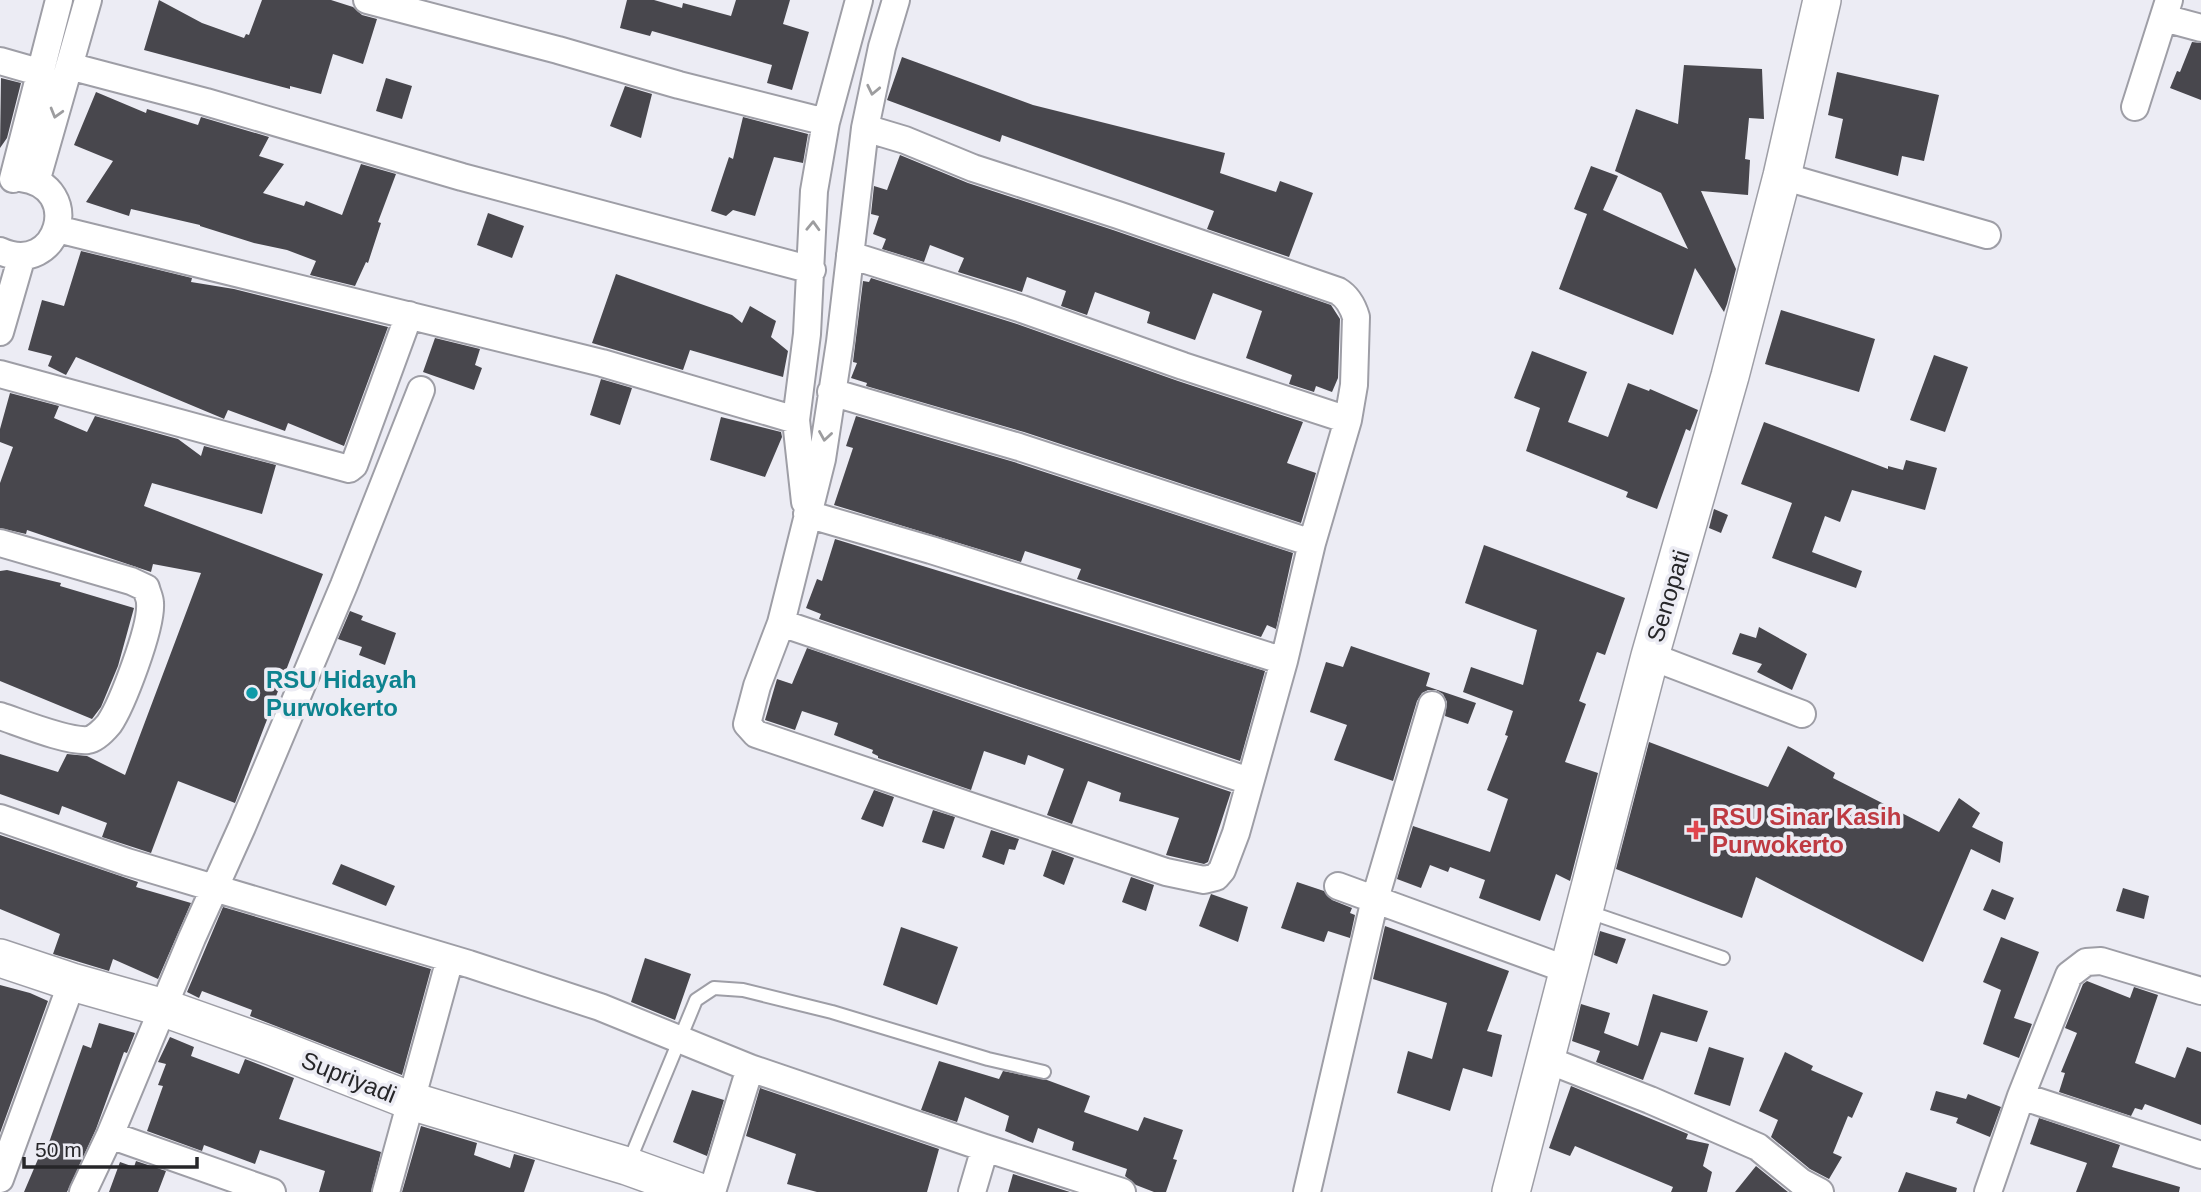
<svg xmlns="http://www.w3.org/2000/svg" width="2201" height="1192" font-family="Helvetica,sans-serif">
<rect width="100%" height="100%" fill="#ececf4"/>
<!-- building -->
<path fill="#48474d" d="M 159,0 L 202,23 L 244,38 L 246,34 L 249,35 L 262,0 L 331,0 L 353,7 L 362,15 L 377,19 L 363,64 L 333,54 L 321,94 L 290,86 L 290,89 L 144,50 Z
M 627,0 L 654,0 L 682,8 L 683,3 L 731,16 L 736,0 L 790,0 L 783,24 L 809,32 L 792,90 L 767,83 L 772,65 L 652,31 L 650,36 L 620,28 Z
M 2192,42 L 2201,43 L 2201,100 L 2170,88 L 2177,71 L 2180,72 Z
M 902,57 L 1033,105 L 1225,153 L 1220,173 L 1276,192 L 1280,181 L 1313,193 L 1289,257 L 1207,229 L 1214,211 L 1002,135 L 1000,142 L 887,100 Z
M 1684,65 L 1762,69 L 1764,119 L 1749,118 L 1745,159 L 1750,160 L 1748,195 L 1701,191 L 1736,269 L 1727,304 L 1724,312 L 1695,268 L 1673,335 L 1559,289 L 1587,214 L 1574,209 L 1591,166 L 1618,176 L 1603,210 L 1688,249 L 1661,193 L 1615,171 L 1636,109 L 1678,124 Z
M 1837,72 L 1939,95 L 1924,161 L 1902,156 L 1898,176 L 1835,158 L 1843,119 L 1828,115 Z
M 1,78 L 21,83 L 7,138 L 0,148 Z
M 386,78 L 412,86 L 402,119 L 376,111 Z
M 625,86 L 652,94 L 641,138 L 610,126 Z
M 96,92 L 146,113 L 147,109 L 198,125 L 201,117 L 269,137 L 259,156 L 284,164 L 263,193 L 304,206 L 306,201 L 342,215 L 361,164 L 396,174 L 378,222 L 381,223 L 368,263 L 366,262 L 355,286 L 310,275 L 316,261 L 287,250 L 254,243 L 200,226 L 200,225 L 131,209 L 129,216 L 86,202 L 113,161 L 74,145 Z
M 743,117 L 808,134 L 803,163 L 774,157 L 755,216 L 733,210 L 726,216 L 711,211 L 729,157 L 733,159 Z
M 900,155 L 968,183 L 1113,230 L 1331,305 L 1340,319 L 1338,378 L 1332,392 L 1316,386 L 1314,392 L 1289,384 L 1292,375 L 1246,358 L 1262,311 L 1213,293 L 1195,340 L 1147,323 L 1150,312 L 1095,292 L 1087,315 L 1061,306 L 1066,291 L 1027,277 L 1022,292 L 958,272 L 964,258 L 930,245 L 924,262 L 882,249 L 886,239 L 873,234 L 879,216 L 871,214 L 874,186 L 887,190 Z
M 488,213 L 524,226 L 512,258 L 477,245 Z
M 81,251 L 192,278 L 191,282 L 234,289 L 388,327 L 344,446 L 288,423 L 285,431 L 228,410 L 224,419 L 222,418 L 76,357 L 66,375 L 48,366 L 52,356 L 28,350 L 42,300 L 64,306 Z
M 616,274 L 732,315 L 742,323 L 750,306 L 776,321 L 771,337 L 788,351 L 783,377 L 690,350 L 683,370 L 592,343 Z
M 871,278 L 1017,324 L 1178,381 L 1303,422 L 1287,463 L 1316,473 L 1301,523 L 1024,432 L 866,386 L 867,383 L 851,378 L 857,363 L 853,362 L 863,281 L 869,282 Z
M 1781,310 L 1875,339 L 1859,392 L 1765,364 Z
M 435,338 L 480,349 L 475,365 L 482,368 L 474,390 L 423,372 Z
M 1532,351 L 1587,372 L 1568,422 L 1608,437 L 1628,383 L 1649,391 L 1650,389 L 1698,410 L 1690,431 L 1686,429 L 1657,509 L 1626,497 L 1628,492 L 1526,451 L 1540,408 L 1514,398 Z
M 1934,355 L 1968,367 L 1945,432 L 1910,420 Z
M 601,379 L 632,388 L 620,425 L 590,415 Z
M 10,393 L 59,406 L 54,418 L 87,432 L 95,416 L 178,439 L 201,456 L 204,446 L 276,465 L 262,514 L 152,483 L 144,506 L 323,574 L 235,803 L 178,781 L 151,853 L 102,837 L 107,823 L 62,806 L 59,815 L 0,794 L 0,754 L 58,772 L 67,754 L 87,756 L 125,775 L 201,573 L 153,564 L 151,572 L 27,530 L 26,534 L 0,528 L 0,483 L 13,447 L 0,442 L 0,429 Z
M 856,416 L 1014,462 L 1293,553 L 1276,629 L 1267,625 L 1261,637 L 1077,579 L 1081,569 L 1025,551 L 1021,562 L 834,505 L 853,448 L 846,446 Z
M 721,417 L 781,432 L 782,437 L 765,477 L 710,460 Z
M 1764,422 L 1888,469 L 1888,466 L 1903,470 L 1906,460 L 1937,468 L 1925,510 L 1852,490 L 1840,522 L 1825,516 L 1812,552 L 1862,571 L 1856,588 L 1772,558 L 1792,503 L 1741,484 Z
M 1714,509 L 1728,515 L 1721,533 L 1709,528 Z
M 835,539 L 1265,671 L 1240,761 L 819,619 L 821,614 L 806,608 L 817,579 L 822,581 Z
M 1484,545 L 1625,598 L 1605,655 L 1597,652 L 1579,701 L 1586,704 L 1565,762 L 1598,773 L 1570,881 L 1556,874 L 1540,921 L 1479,898 L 1485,880 L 1450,867 L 1448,872 L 1430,865 L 1421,888 L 1397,879 L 1413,826 L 1490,852 L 1508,799 L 1487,790 L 1508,736 L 1505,735 L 1513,711 L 1463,692 L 1471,667 L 1523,685 L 1537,630 L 1465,603 Z
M 7,570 L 61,583 L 60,586 L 134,608 L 118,666 L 101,707 L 92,719 L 0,681 L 0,571 Z
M 350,611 L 363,616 L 361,620 L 396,633 L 385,665 L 359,655 L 362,647 L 338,639 Z
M 1759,627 L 1807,654 L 1792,690 L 1757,672 L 1762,664 L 1732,654 L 1740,633 L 1756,638 Z
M 1351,646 L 1430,673 L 1426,686 L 1476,703 L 1468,724 L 1445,716 L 1447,702 L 1443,694 L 1436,690 L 1428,690 L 1422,693 L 1417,701 L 1393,781 L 1334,760 L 1347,725 L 1310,712 L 1326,662 L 1343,667 Z
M 807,648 L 1231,792 L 1208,862 L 1204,864 L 1166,855 L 1179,818 L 1119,801 L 1121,793 L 1088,781 L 1072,824 L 1047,815 L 1064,769 L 1028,755 L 1025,765 L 984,751 L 971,790 L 878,758 L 878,756 L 872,753 L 873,750 L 834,735 L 838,723 L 802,711 L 795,730 L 765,720 L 777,679 L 792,684 Z
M 1649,742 L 1768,787 L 1788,746 L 1835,773 L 1833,778 L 1939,832 L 1959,798 L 1980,813 L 1972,827 L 2003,842 L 2000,863 L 1971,849 L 1923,962 L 1756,877 L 1742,918 L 1616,869 Z
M 874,790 L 894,797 L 883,827 L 861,819 Z
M 933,810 L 955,817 L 944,849 L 922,842 Z
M 991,830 L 1019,839 L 1015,850 L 1009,849 L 1004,865 L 982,857 Z
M 0,835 L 138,882 L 136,887 L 191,903 L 158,979 L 113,959 L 109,971 L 53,954 L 60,934 L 0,909 Z
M 1052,850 L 1074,858 L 1064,885 L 1043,876 Z
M 341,864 L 395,886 L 386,906 L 332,884 Z
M 1131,877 L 1154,885 L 1146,911 L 1122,902 Z
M 1297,882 L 1324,891 L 1332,900 L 1352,908 L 1350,913 L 1355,915 L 1350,938 L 1328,931 L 1324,942 L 1281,928 Z
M 2123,888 L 2149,896 L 2144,919 L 2116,911 Z
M 1992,889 L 2014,898 L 2005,920 L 1983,910 Z
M 1211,894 L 1248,907 L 1238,942 L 1199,926 Z
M 223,907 L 431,969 L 402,1075 L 250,1016 L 252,1010 L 202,991 L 199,998 L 187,992 Z
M 1385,926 L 1509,971 L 1487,1031 L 1502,1035 L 1492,1077 L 1463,1068 L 1450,1111 L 1397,1093 L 1408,1051 L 1432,1059 L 1447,1003 L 1373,979 Z
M 901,927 L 958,947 L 937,1005 L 883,985 Z
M 1600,931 L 1626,939 L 1617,964 L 1594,955 Z
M 2001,937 L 2039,952 L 2014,1018 L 2032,1024 L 2019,1058 L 1983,1044 L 2001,990 L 1983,982 Z
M 645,958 L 691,974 L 675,1020 L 631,1002 Z
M 2087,981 L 2130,998 L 2134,987 L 2158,995 L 2135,1063 L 2175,1078 L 2187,1047 L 2201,1052 L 2201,1125 L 2145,1104 L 2142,1110 L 2135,1108 L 2131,1116 L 2059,1092 L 2065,1073 L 2061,1072 L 2077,1033 L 2065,1028 L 2083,984 Z
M 0,985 L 30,993 L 48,1001 L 0,1133 Z
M 1653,994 L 1708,1011 L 1697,1042 L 1661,1032 L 1643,1080 L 1596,1062 L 1600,1051 L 1572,1041 L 1581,1004 L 1610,1013 L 1604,1033 L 1638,1046 Z
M 99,1023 L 135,1033 L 127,1053 L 124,1052 L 96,1129 L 67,1192 L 24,1192 L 41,1152 L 45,1154 L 83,1045 L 91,1048 Z
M 170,1037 L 194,1047 L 191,1056 L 239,1074 L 245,1059 L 294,1078 L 279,1119 L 381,1152 L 371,1192 L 319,1192 L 325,1171 L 260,1150 L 255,1164 L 204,1145 L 202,1151 L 147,1131 L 163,1086 L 158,1085 L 166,1064 L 158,1062 Z
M 1709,1047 L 1744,1058 L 1730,1106 L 1694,1094 Z
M 1785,1052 L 1813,1066 L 1811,1070 L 1863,1093 L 1852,1118 L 1848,1116 L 1833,1153 L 1842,1157 L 1829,1179 L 1810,1169 L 1771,1137 L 1778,1120 L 1759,1111 Z
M 939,1061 L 999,1079 L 1003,1071 L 1047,1080 L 1090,1096 L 1084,1112 L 1138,1131 L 1144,1117 L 1183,1130 L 1173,1159 L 1177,1160 L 1166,1192 L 1154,1192 L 1136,1185 L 1125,1176 L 1127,1169 L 1072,1150 L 1074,1142 L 1038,1128 L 1033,1143 L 1005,1131 L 1009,1116 L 965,1097 L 957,1122 L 921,1110 Z
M 1571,1086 L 1688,1134 L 1686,1139 L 1709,1144 L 1703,1166 L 1712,1172 L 1707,1192 L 1671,1192 L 1673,1187 L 1575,1146 L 1570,1156 L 1549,1148 Z
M 760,1088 L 939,1149 L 927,1192 L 817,1192 L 787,1184 L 796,1154 L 746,1136 Z
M 692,1090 L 724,1100 L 707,1156 L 673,1142 Z
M 1936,1091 L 1966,1099 L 1968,1094 L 2001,1107 L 1990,1137 L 1956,1123 L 1958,1118 L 1930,1110 Z
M 2039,1118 L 2120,1145 L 2112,1167 L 2180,1187 L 2179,1192 L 2076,1192 L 2087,1163 L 2030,1144 Z
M 421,1126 L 477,1143 L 474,1155 L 510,1168 L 514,1154 L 535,1160 L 524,1192 L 402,1192 Z
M 136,1161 L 166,1171 L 158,1192 L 109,1192 L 120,1162 L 134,1167 Z
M 1756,1166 L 1788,1192 L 1735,1192 Z
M 1906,1172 L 1957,1188 L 1956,1192 L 1898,1192 Z
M 1013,1174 L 1070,1192 L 1008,1192 Z"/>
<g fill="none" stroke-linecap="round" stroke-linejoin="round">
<!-- lane casing -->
<g stroke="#9e9ea6" stroke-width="16">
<path id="lane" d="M 1586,911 L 1723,958
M 629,1162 L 696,1000 L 714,988 L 743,990 L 832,1012 L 988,1059 L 1044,1072"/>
</g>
<!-- street casing -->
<g stroke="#9e9ea6" stroke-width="30">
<path id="street" d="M 367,0 L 558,50 L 679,85 L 826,122
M 2164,18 L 2201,28
M 0,61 L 42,73
M 69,66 L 206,102 L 462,177 L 812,270
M 2135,107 L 2169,0
M 865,128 L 905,140 L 973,168 L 1118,215 L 1338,291 C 1348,297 1353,307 1356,317 L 1354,385 L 1348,420 L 1312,543 L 1284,661 L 1236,833 L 1222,870 L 1216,877 L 1204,880 L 1166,872 L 756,734 L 747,724 L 757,686 L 781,623 L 822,459 L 840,342 L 865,128 L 882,47 L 896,0
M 1782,176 L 1987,235
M 13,179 L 59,0
M 36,182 L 88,0
M 57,229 L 602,363 L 796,420
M 0,251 C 59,278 85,186 21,178
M 850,255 L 1022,309 L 1183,366 L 1348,420
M 0,332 L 22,256
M 0,374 L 349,469 L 354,465 L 409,315
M 831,392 L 1019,447 L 1312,543
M 805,502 L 796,420 L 807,334 L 814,191 L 826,122 L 859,0
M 807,514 L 931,550 L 1284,661
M 0,543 L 131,581 L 146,588 C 147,593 150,598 150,603 C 152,627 122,705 109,724 C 104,730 95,739 88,740 C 67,742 21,723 0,716
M 781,623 L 1249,781
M 1650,656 L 1802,714
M 0,818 L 127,862 L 469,964 L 600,1007 L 750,1068 L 985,1148 L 1122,1192
M 1338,886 L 1568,970
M 1545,1059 L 1650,1100 L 1758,1147 L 1801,1182 L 1820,1192
M 2021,1096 L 2201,1155
M 110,1135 L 272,1192
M 0,1179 L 72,982
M 83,1192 L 110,1135 L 192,938 L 242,827 L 344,585 L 421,390
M 386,1192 L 450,959
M 712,1192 L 750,1068
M 972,1192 L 985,1148
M 1307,1192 L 1375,899 L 1432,705
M 1988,1192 L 2021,1096 L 2069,975 L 2086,962 L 2101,961 L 2201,991"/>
</g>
<!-- secondary casing -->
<g stroke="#9e9ea6" stroke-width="40">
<path id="secondary" d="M 0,958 L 72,982 L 164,1008 L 271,1046 L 411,1101 L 627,1166 L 699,1192
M 1511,1192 L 1650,656 L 1730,376 L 1782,176 L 1822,0"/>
</g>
<!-- lane -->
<use href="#lane" stroke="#fff" stroke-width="12"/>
<!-- street -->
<use href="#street" stroke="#fff" stroke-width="26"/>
<!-- secondary -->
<use href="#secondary" stroke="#fff" stroke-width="37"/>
</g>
<!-- one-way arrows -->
<defs><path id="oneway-chevron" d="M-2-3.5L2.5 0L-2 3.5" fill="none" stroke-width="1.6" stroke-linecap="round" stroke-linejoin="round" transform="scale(1.75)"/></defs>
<g stroke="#9d9d9f">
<use href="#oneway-chevron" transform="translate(873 90) rotate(102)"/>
<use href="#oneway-chevron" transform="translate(56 113) rotate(106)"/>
<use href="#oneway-chevron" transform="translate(813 226) rotate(-88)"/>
<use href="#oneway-chevron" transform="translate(825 436) rotate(99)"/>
</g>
<!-- markers -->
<circle fill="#0f9aa8" stroke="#ececf4" stroke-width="2.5" cx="252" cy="693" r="7"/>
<path fill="#e0444e" stroke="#ececf4" stroke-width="2.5" d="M1692.5 819.5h7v7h7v7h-7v7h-7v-7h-7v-7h7z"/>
<g text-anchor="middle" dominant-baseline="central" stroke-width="7" stroke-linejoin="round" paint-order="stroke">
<!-- street labels -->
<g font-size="24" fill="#262629" stroke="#ececf4">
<text transform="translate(1668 596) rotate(-73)">Senopati</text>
<text transform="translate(349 1077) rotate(22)">Supriyadi</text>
</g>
<!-- culture labels -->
<g font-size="24" font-weight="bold" fill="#0d838f" stroke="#ececf4" text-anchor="start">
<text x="266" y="679">RSU Hidayah<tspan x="266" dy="28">Purwokerto</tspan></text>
</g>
<!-- health labels -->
<g font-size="24" font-weight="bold" fill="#be3a42" stroke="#ececf4" text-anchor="start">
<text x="1712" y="816">RSU Sinar Kasih<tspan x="1712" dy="28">Purwokerto</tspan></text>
</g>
</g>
<!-- scale -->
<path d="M24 1157v10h173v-10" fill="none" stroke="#262629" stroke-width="3.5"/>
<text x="35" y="1157" font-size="21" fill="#262629" stroke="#ececf4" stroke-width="5" paint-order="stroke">50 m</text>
</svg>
